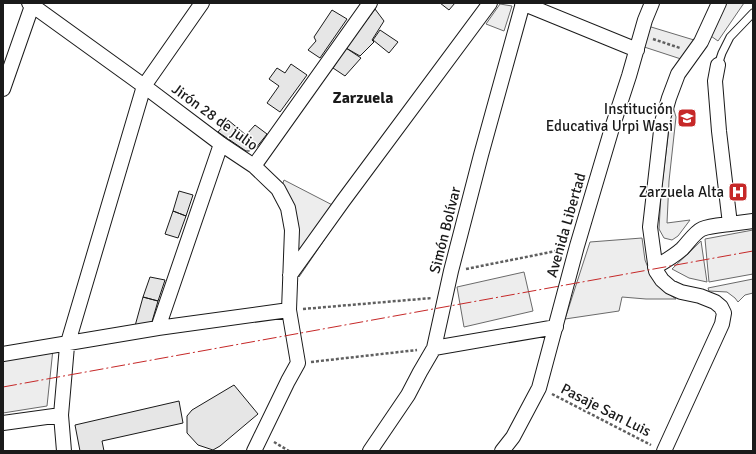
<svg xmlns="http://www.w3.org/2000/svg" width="756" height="454" font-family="Signika,sans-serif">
<rect width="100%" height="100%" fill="#fff"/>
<!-- built -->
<path fill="#ededed" stroke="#6a6a6a" d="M 723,3 L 744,3 L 718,41 L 708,34 Z
M 500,4 L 512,6 L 504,31 L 486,24 Z
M 638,23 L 694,40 L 684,60 L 632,43 Z
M 672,103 L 676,117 L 669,181 L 667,223 L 690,220 L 678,236 L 672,240 L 664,238 L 659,229 L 661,194 Z
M 284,180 L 344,211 L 299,277 L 290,205 L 282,186 Z
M 753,230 L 753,274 L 709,282 L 705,239 Z
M 642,238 L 645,260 L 652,278 L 663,290 L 676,299 L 646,299 L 622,297 L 619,311 L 565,319 L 590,242 Z
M 701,241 L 707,282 L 689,278 L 672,269 Z
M 524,272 L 533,311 L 464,327 L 457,287 Z
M 753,279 L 753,293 L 745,295 L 738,302 L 735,298 L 727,292 L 709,291 L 708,288 Z
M 53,349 L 47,406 L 3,413 L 3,358 Z"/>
<!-- building -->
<path fill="#e6e6e6" stroke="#1a1a1a" d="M 440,3 L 455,3 L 449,10 Z
M 375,9 L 384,21 L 372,40 L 374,42 L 360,56 L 346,48 Z
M 332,10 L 347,19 L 320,58 L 308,50 L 316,41 L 314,37 Z
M 380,30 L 398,42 L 389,53 L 373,40 Z
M 346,48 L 361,58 L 345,76 L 333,68 Z
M 291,64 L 307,75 L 280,112 L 267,103 L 279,86 L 269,79 L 277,68 L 285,73 Z
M 228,120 L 246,135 L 255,125 L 267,134 L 256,148 L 249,151 L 246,151 L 218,132 Z
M 179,191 L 193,195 L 186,216 L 173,211 Z
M 173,211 L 186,216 L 178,238 L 165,234 Z
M 150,277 L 165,280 L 158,301 L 143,297 Z
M 143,297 L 158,301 L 151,325 L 135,326 Z
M 234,385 L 258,414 L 220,446 L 213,450 L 198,445 L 187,433 L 187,416 L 192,410 Z
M 179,401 L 183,423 L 102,441 L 104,451 L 80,451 L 75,425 Z"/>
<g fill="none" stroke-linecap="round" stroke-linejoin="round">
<!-- lane casing -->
<g stroke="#1a1a1a" stroke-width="9">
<path id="lane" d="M 718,65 L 722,53 L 730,37 L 753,13"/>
</g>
<!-- street casing -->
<g stroke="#1a1a1a" stroke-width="16">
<path id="street" d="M 29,3 L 144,86 L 221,144 L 254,166 L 278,189 L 288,208 L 292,230 L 289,310 L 298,363 L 288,381 L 254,451
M 522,3 L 637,50
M 718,65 L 715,81 L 719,131 L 730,224 L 753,221
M 3,89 L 33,3
M 254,166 L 370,3
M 655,267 C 664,262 674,256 682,249 C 688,243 695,232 702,229 C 709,226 722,225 730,224
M 290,275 L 343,201 L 490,3
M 158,328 L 221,144
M 434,348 L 556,327
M 3,354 L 158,328 L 289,310
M 3,423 L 61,415
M 64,451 L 61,415 L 67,346 L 144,86 L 202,3
M 370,451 L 408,395 L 420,372 L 434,348 L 451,271 L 481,155 L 523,3
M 502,451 L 513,437 L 539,388 L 577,246 L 612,128 L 629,76 L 645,20 L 652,3
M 664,451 L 722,324 L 724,313 L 721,307 L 715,302 L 700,296 L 681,292 L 670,287 L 662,280 L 656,271 L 650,227 L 662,122 L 669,98 L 678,74 L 701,42 L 719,3"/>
</g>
<!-- path -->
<path stroke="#5f5f5f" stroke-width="2.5" stroke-dasharray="3 2" stroke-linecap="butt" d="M 653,39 L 680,48
M 466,269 L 561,250
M 303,309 L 432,298
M 311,362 L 417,350
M 552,394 L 651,445
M 274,442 L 289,451"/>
<!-- lane -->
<use href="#lane" stroke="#fff" stroke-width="7"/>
<!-- street -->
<use href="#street" stroke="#fff" stroke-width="14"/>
<!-- power -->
<path stroke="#c62828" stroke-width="1" stroke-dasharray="14 3 2 3" stroke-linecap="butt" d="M 3,387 L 753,251"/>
</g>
<!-- icons -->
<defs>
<g id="school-square" transform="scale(1)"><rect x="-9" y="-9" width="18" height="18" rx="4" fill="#c62828" stroke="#fff"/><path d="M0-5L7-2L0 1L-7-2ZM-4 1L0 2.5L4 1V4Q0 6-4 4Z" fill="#fff"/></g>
<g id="hospital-square" transform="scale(1)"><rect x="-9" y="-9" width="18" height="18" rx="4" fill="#c62828" stroke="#fff"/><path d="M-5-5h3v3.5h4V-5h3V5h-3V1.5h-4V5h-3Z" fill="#fff"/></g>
</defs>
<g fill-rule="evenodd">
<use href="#school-square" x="687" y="118"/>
<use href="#hospital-square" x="738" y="192"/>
</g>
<g text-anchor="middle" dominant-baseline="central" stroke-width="3" stroke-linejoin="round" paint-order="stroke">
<!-- poi labels -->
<g font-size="15" fill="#1a1a1a" stroke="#fff" text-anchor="end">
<text x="673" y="109">Institución<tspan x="673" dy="17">Educativa Urpi Wasi</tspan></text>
<text x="724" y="192">Zarzuela Alta</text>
</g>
<!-- street labels -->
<g font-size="15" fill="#1a1a1a" stroke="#fff">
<text transform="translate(215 117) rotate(36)">Jirón 28 de julio</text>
<text transform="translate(566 225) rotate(-74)">Avenida Libertad</text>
<text transform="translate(445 230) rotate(-76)">Simón Bolívar</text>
<text transform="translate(606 410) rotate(27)">Pasaje San Luis</text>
</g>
<!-- neighbourhood labels -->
<g font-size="16" font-weight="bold" fill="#1a1a1a" stroke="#fff">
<text x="363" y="98">Zarzuela</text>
</g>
</g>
<!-- border -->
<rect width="756" height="454" fill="none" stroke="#1a1a1a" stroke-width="8"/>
</svg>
